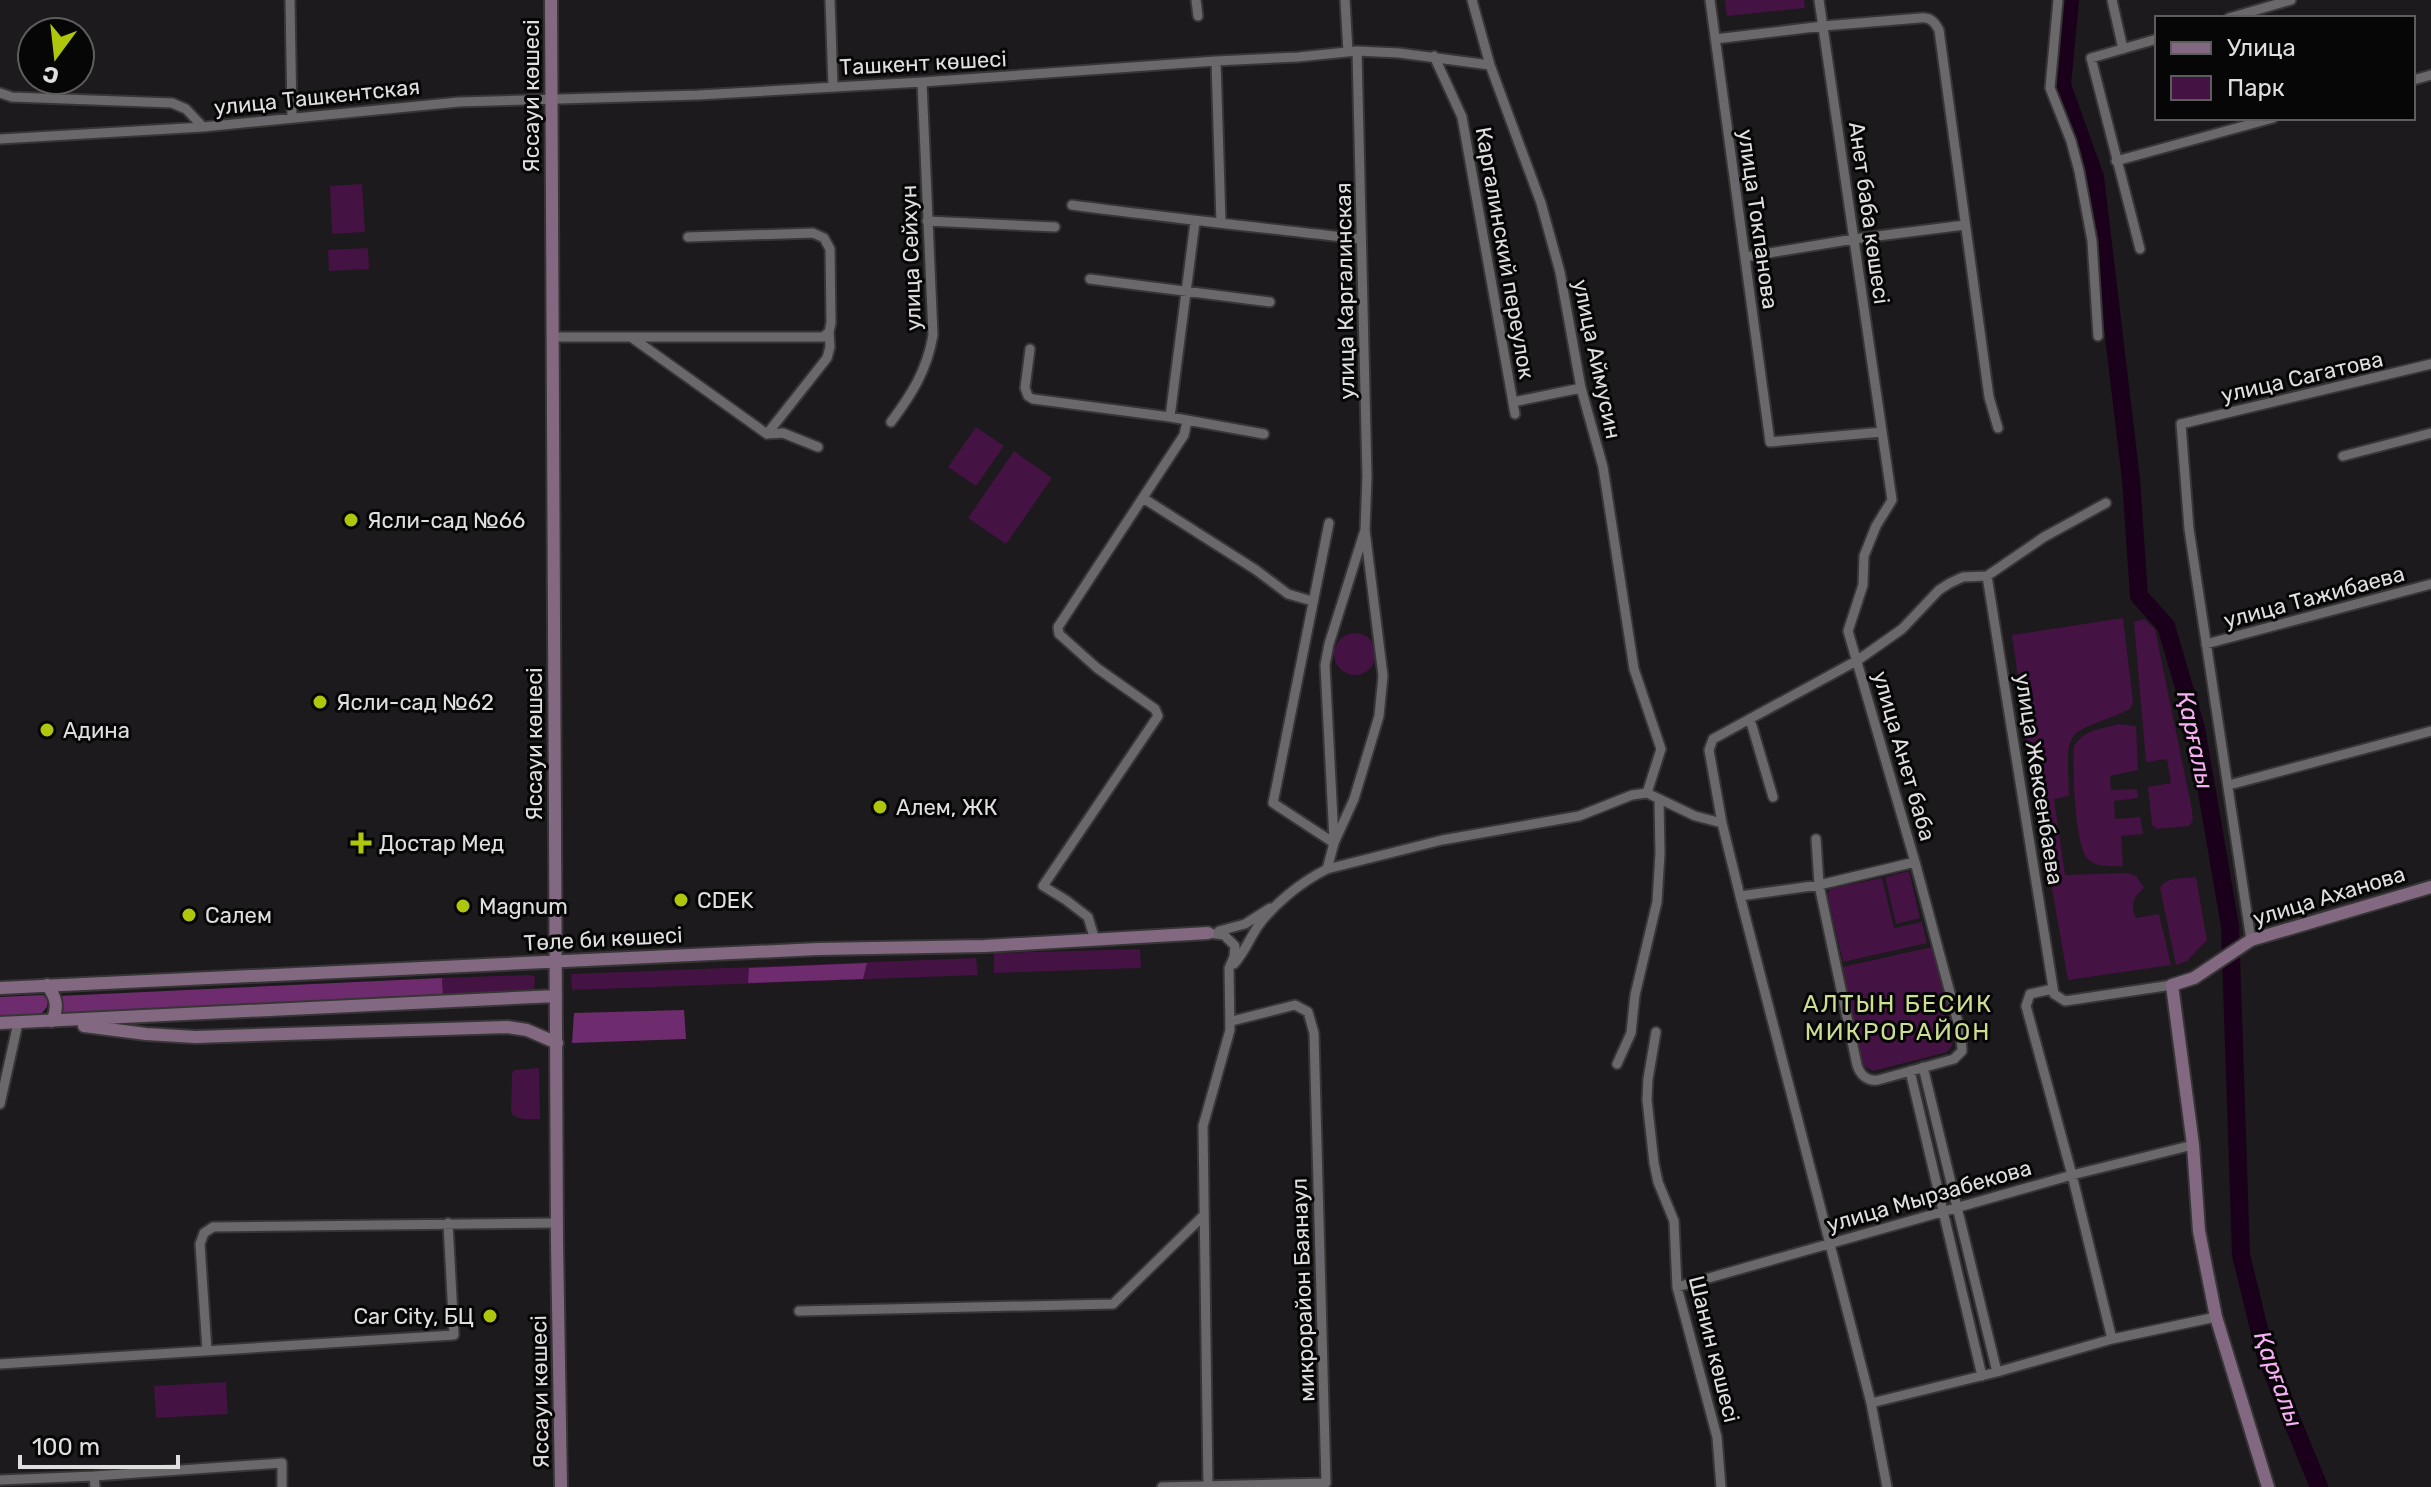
<svg xmlns="http://www.w3.org/2000/svg" width="2431" height="1487" font-family="Rubik,sans-serif">
<rect width="100%" height="100%" fill="#1c1a1c"/>
<!-- green -->
<path fill="#441243" d="M 1725,0 L 1804,0 L 1805,8 L 1727,16 Z
M 362,184 L 365,232 L 332,234 L 330,186 Z
M 368,248 L 369,269 L 329,271 L 328,250 Z
M 976,427 L 1004,446 L 976,486 L 948,467 Z
M 1014,451 L 1052,478 L 1006,544 L 968,518 Z
M 2123,618 L 2133,702 L 2130,709 C 2067,738 2066,720 2069,796 L 2054,799 L 2065,875 L 2128,873 L 2136,876 L 2144,888 C 2133,897 2130,905 2136,918 L 2159,914 L 2171,965 L 2068,980 L 2029,757 L 2012,635 Z
M 2144,619 L 2155,629 L 2192,810 L 2193,820 L 2189,826 L 2157,829 L 2152,825 L 2148,787 L 2171,783 L 2167,759 L 2146,762 L 2134,622 Z
M1334 654a21 21 0 1 1 42 0a21 21 0 1 1-42 0Z
M 2119,724 L 2136,726 L 2138,770 L 2110,776 L 2111,790 L 2137,789 L 2138,798 L 2114,801 L 2115,819 L 2140,817 L 2143,834 L 2121,836 L 2123,866 C 2110,866 2096,868 2087,858 C 2075,846 2072,765 2074,746 C 2085,729 2101,729 2119,724 Z
M 1909,871 L 1920,918 L 1896,924 L 1885,877 Z
M 2196,877 L 2207,940 L 2187,961 L 2176,965 L 2160,888 C 2166,876 2184,879 2196,877 Z
M 1882,878 L 1894,928 L 1922,922 L 1927,943 L 1843,962 L 1828,897 L 1829,889 Z
M 1932,947 L 1954,1033 L 1952,1046 L 1947,1052 L 1873,1071 L 1856,1061 L 1838,968 Z
M 1140,949 L 1141,968 L 994,973 L 994,953 Z
M 976,958 L 978,975 L 572,990 L 571,974 Z
M 526,975 L 535,976 L 534,992 L 443,996 L 442,978 Z
M 539,1068 L 540,1119 L 523,1119 L 513,1116 L 511,1111 L 512,1074 L 514,1070 Z
M 226,1382 L 228,1414 L 156,1418 L 154,1386 Z"/>
<!-- forest -->
<path fill="#6e2b6d" d="M 867,963 L 863,979 L 748,983 L 749,968 Z
M 442,978 L 443,996 L 60,1014 L 63,1004 L 59,996 Z
M 43,995 L 48,999 L 47,1007 L 41,1014 L 0,1016 L 0,997 Z
M 684,1010 L 686,1039 L 572,1043 L 574,1013 Z"/>
<g fill="none" stroke-linecap="round" stroke-linejoin="round">
<!-- river -->
<path stroke="#1a001b" stroke-width="18" d="M 2070,0 L 2062,85 L 2095,177 L 2131,479 L 2139,596 L 2166,626 L 2196,728 L 2230,926 L 2241,1255 L 2266,1357 L 2319,1487"/>
<!-- street casing -->
<g stroke="#373536" stroke-width="13">
<path id="street" d="M 290,0 L 292,117
M 830,0 L 833,86
M 1196,0 L 1198,16
M 1345,0 L 1348,52
M 1472,0 L 1490,65 L 1541,203 L 1560,272 L 1581,388 L 1603,467 L 1634,669 L 1661,749 L 1647,793
M 1710,0 L 1770,442 L 1882,432
M 2058,0 L 2050,88 L 2071,141 L 2079,171 L 2092,241 L 2098,336
M 2112,0 L 2123,49
M 2229,18 L 2291,0
M 1715,39 L 1823,26 L 1920,18 C 1930,17 1934,21 1939,30 L 1989,397 L 1998,428
M 1434,56 L 1462,117 L 1515,414
M 1216,61 L 1221,223
M 2413,80 L 2431,75
M 0,93 L 12,97 L 172,103 L 186,109 L 203,127 L 459,102 L 698,95 L 922,82 L 1216,61 L 1298,57 L 1357,51 L 1399,53 L 1490,65
M 0,139 L 203,127
M 2116,161 L 2273,118
M 1072,205 C 1168,218 1265,228 1361,239
M 927,221 L 1055,227
M 2140,249 L 2091,58 L 2157,39
M 1745,257 L 1854,239 L 1965,225
M 1090,279 L 1270,302
M 553,337 L 823,337 L 829,332 L 831,323 L 830,249 L 824,238 L 813,233 L 688,237
M 631,337 L 767,434 L 827,358 L 830,347 L 829,332
M 1030,349 L 1025,388 L 1028,396 L 1033,399 L 1170,417 L 1264,434
M 1513,402 L 1581,388
M 1170,417 L 1195,222
M 891,422 C 912,394 927,370 933,335 L 922,82
M 767,434 L 783,433 L 818,447
M 2343,456 L 2431,433
M 1143,498 L 1256,570 L 1288,594 L 1312,601
M 1329,523 L 1273,803 L 1334,843
M 1987,576 L 2054,994 L 2065,1001 L 2172,985
M 2206,644 L 2431,584
M 1750,719 L 1773,797
M 2229,785 L 2431,731
M 1647,793 L 1695,816 L 1722,823 L 1740,896 L 1819,885 L 1915,862 L 1848,631 L 1863,585 L 1864,556 L 1876,526 L 1892,500 L 1819,0
M 1722,823 L 1709,750 L 1713,739 L 1858,660 L 1902,629 L 1939,590 L 1950,583 L 1963,577 L 1987,576 L 2044,537 L 2106,503
M 1816,839 L 1819,885 L 1857,1065 C 1860,1075 1868,1082 1878,1080 L 1954,1059 L 1962,1051 L 1961,1034 L 1915,862
M 1334,840 L 1325,665 L 1329,644 L 1364,533
M 1327,869 L 1334,843 L 1354,799 L 1379,716 L 1383,676 L 1365,530 L 1367,477 L 1357,51
M 1740,896 L 1871,1403 L 1887,1487
M 1219,931 L 1245,924 L 1270,908
M 1208,933 L 1224,935 L 1235,946 L 1234,957 L 1229,968 L 1230,1030 L 1203,1126 L 1208,1486
M 1095,940 L 1088,917 L 1066,900 L 1043,886 L 1158,716 L 1155,709 L 1097,668 L 1059,634 L 1058,627 L 1184,435 L 1187,421
M 2251,940 L 2189,529 L 2181,424 L 2431,364
M 1234,964 C 1244,953 1250,938 1258,926 C 1275,903 1301,882 1327,869 L 1442,840 L 1579,816 L 1632,795 L 1647,793
M 2052,989 L 2030,994 L 2026,1006 L 2072,1175 L 2112,1339
M 1656,1032 L 1648,1079 L 1647,1100 L 1654,1163 L 1658,1182 L 1674,1221 L 1677,1287 L 1717,1437 L 1721,1487
M 1617,1064 L 1631,1033 L 1635,995 L 1657,902 L 1660,853 L 1659,800
M 1923,1067 L 1997,1372
M 1910,1071 L 1982,1376
M 0,1104 L 18,1023
M 1677,1287 L 2072,1175 L 2193,1145
M 799,1311 L 1113,1304 L 1204,1215
M 207,1351 L 200,1244 L 204,1233 L 213,1227 L 557,1223
M 0,1364 L 454,1335 L 448,1223
M 1871,1403 L 1997,1372 L 2112,1339 L 2216,1317
M 94,1476 L 282,1463 L 282,1487
M 0,1480 L 94,1476 L 95,1487
M 1162,1487 L 1326,1483 L 1314,1033 L 1308,1012 L 1295,1005 L 1232,1021"/>
</g>
<!-- secondary casing -->
<g stroke="#373536" stroke-width="16">
<path id="secondary" d="M 551,0 L 557,1242 L 561,1487
M 47,985 C 56,997 59,1007 52,1021
M 0,988 L 818,949 L 985,946 L 1208,933
M 0,1023 L 556,996
M 84,1026 L 146,1034 L 195,1037 L 507,1027 L 527,1030 L 557,1043
M 2268,1487 L 2216,1317 L 2199,1231 L 2193,1145 L 2172,985 L 2194,978 L 2251,940 L 2431,887"/>
</g>
<!-- street -->
<use href="#street" stroke="#6a686a" stroke-width="9"/>
<!-- secondary -->
<use href="#secondary" stroke="#836882" stroke-width="12"/>
</g>
<!-- markers -->
<g fill="#aec60b" stroke="#060606" stroke-width="3">
<circle cx="351" cy="520" r="8"/>
<circle cx="320" cy="702" r="8"/>
<circle cx="47" cy="730" r="8"/>
<circle cx="880" cy="807" r="8"/>
<path d="M357 831h8v8h8v8h-8v8h-8v-8h-8v-8h8z"/>
<circle cx="681" cy="900" r="8"/>
<circle cx="463" cy="906" r="8"/>
<circle cx="189" cy="915" r="8"/>
<circle cx="490" cy="1316" r="8"/>
</g>
<g text-anchor="middle" dominant-baseline="central" stroke-width="6" stroke-linejoin="round" paint-order="stroke">
<!-- street labels -->
<g font-size="22" fill="#e0dfe0" stroke="#060606">
<text transform="translate(923 63) rotate(-3)">Ташкент көшесі</text>
<text transform="translate(531 96) rotate(-90)">Яссауи көшесі</text>
<text transform="translate(317 97) rotate(-6)">улица Ташкентская</text>
<text transform="translate(1869 213) rotate(82)">Анет баба көшесі</text>
<text transform="translate(1758 219) rotate(82)">улица Токпанова</text>
<text transform="translate(1505 253) rotate(80)">Каргалинский переулок</text>
<text transform="translate(911 258) rotate(-92)">улица Сейхун</text>
<text transform="translate(1345 291) rotate(-91)">улица Каргалинская</text>
<text transform="translate(1597 359) rotate(78)">улица Аймусин</text>
<text transform="translate(2302 377) rotate(-13)">улица Сагатова</text>
<text transform="translate(2314 597) rotate(-15)">улица Тажибаева</text>
<text transform="translate(534 744) rotate(-90)">Яссауи көшесі</text>
<text transform="translate(1904 756) rotate(74)">улица Анет баба</text>
<text transform="translate(2039 779) rotate(81)">улица Жексенбаева</text>
<text transform="translate(2329 896) rotate(-17)">улица Аханова</text>
<text transform="translate(603 939) rotate(-3)">Төле би көшесі</text>
<text transform="translate(1929 1196) rotate(-16)">улица Мырзабекова</text>
<text transform="translate(1303 1290) rotate(-92)">микрорайон Баянаул</text>
<text transform="translate(1714 1349) rotate(76)">Шанин көшесі</text>
<text transform="translate(540 1392) rotate(-91)">Яссауи көшесі</text>
</g>
<!-- poi labels -->
<g font-size="22" fill="#e0dfe0" stroke="#060606" text-anchor="start">
<text x="367" y="520">Ясли-сад №66</text>
<text x="336" y="702">Ясли-сад №62</text>
<text x="63" y="730">Адина</text>
<text x="896" y="807">Алем, ЖК</text>
<text x="379" y="843">Достар Мед</text>
<text x="697" y="900">CDEK</text>
<text x="479" y="906">Magnum</text>
<text x="205" y="915">Салем</text>
<text x="474" y="1316" text-anchor="end">Car City, БЦ</text>
</g>
<!-- water labels -->
<g font-size="24" font-style="italic" fill="#f8adf5" stroke="#060606">
<text transform="translate(2195 740) rotate(78)">Қарғалы</text>
<text transform="translate(2278 1379) rotate(70)">Қарғалы</text>
</g>
<!-- neighbourhood labels -->
<g font-size="24" letter-spacing="2" fill="#cddd91" stroke="#060606">
<text x="1898" y="1004">АЛТЫН БЕСИК<tspan x="1898" dy="28">МИКРОРАЙОН</tspan></text>
</g>
</g>
<!-- legend -->
<rect x="2155" y="16" width="260" height="104" fill="#060606" stroke="#5d5d5d" stroke-width="2"/>
<rect x="2171" y="42" width="40" height="12" fill="#836882" stroke="#5d5d5d" stroke-width="2"/>
<text x="2227" y="56" font-size="24" fill="#e0dfe0">Улица</text>
<rect x="2171" y="76" width="40" height="24" fill="#441243" stroke="#5d5d5d" stroke-width="2"/>
<text x="2227" y="96" font-size="24" fill="#e0dfe0">Парк</text>
<!-- north arrow -->
<g transform="translate(56 56) rotate(195)"><circle r="38" fill="#060606" stroke="#5d5d5d" stroke-width="2"/>
<path d="M0-6L14 30L0 20L-14 30Z" fill="#aec60b"/>
<text y="-12" font-size="22" font-weight="bold" text-anchor="middle" fill="#e0dfe0">С</text>
</g>
<!-- scale -->
<path d="M20 1455v12h158v-12" fill="none" stroke="#e0dfe0" stroke-width="4"/>
<text x="32" y="1455" font-size="24" fill="#e0dfe0" stroke="#060606" stroke-width="6" paint-order="stroke">100 m</text>
</svg>
